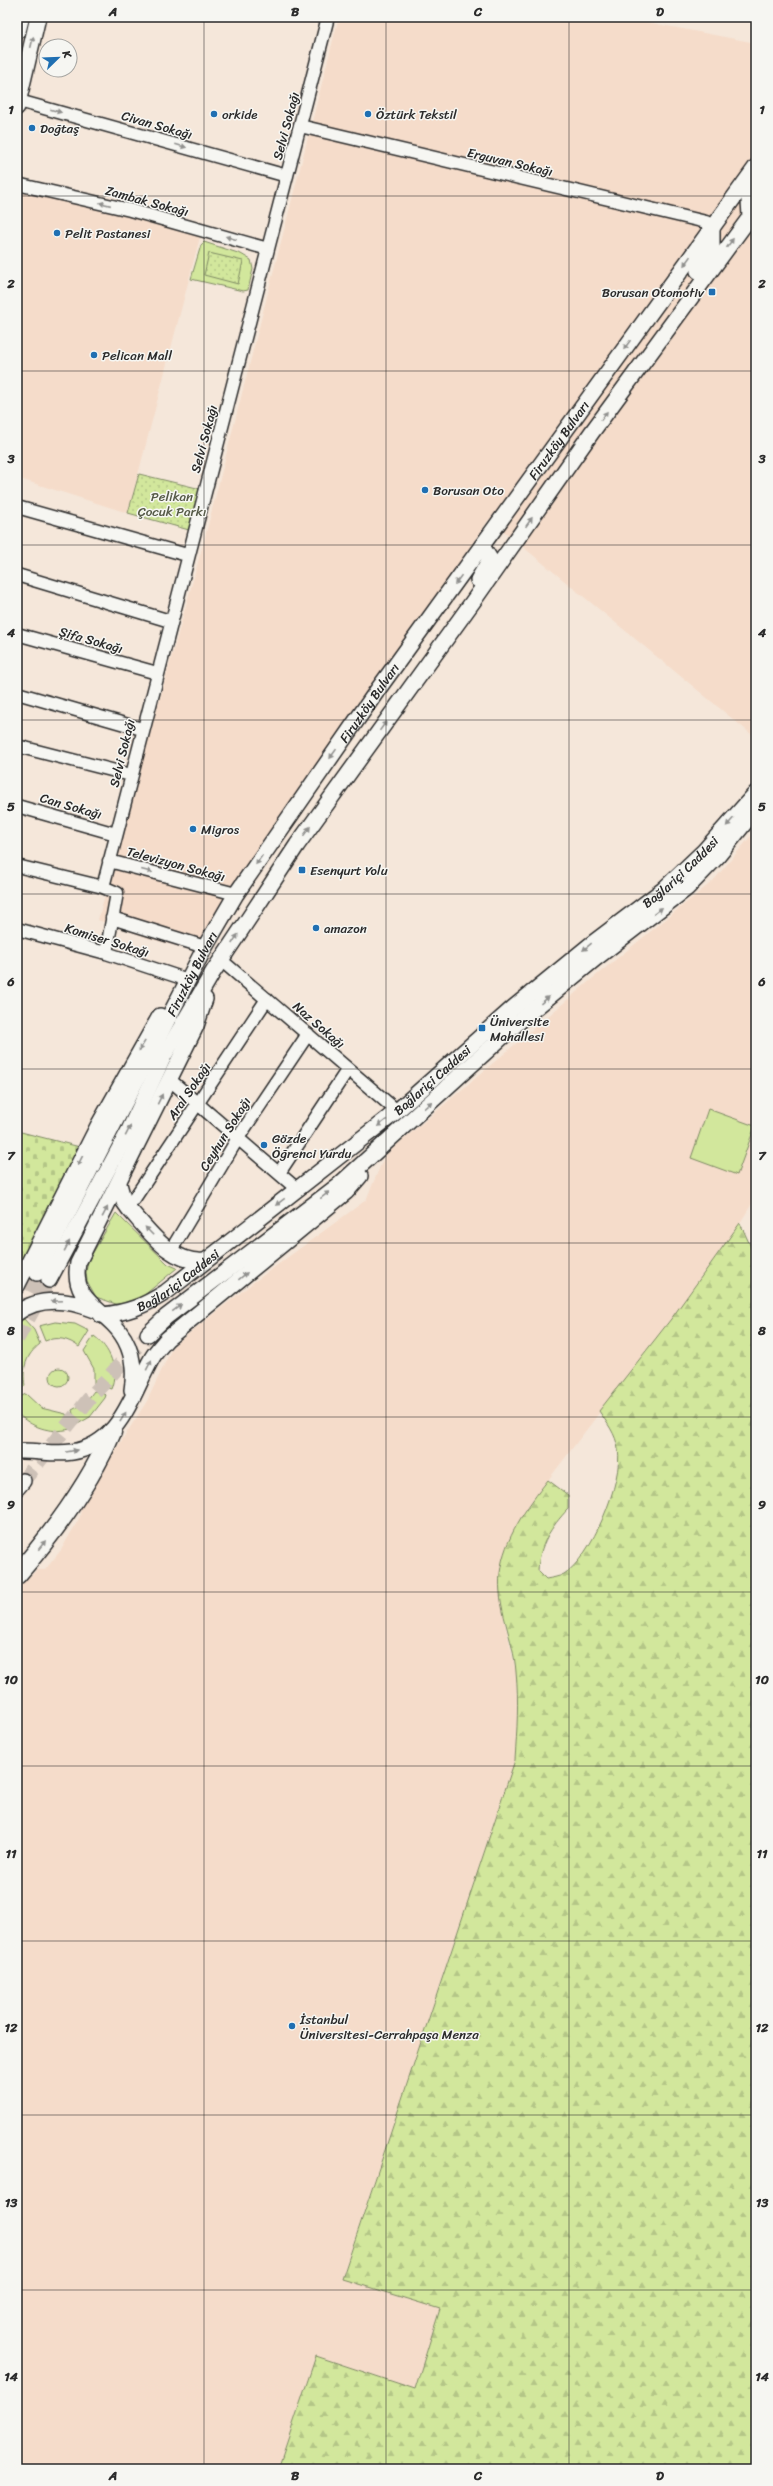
<svg xmlns="http://www.w3.org/2000/svg" width="773" height="2486" font-family="Sriracha,sans-serif">
<defs>
<pattern id="forest-firs" width="22" height="20" patternUnits="userSpaceOnUse"><rect width="22" height="20" fill="#d2e79c"/><path d="M5 1l3.5 6h-7zM16 11l3.5 6h-7z" fill="#b4c687"/></pattern>
<pattern id="cemetery-stones" width="16" height="16" patternUnits="userSpaceOnUse"><rect width="16" height="16" fill="#d2e79c"/><path d="M2 7V4a2 2 0 0 1 4 0v3zM10 15v-3a2 2 0 0 1 4 0v3z" fill="#b4c687"/></pattern>
<pattern id="park-dots" width="8" height="8" patternUnits="userSpaceOnUse"><rect width="8" height="8" fill="#d2e79c"/><path d="M2 2h.1M6 6h.1" fill="none" stroke="#b4c687" stroke-width="1.8" stroke-linecap="round"/></pattern>
</defs>
<rect width="100%" height="100%" fill="#f5e7da"/>
<filter id="ink" filterUnits="userSpaceOnUse"><feTurbulence type="fractalNoise" baseFrequency=".025" numOctaves="2"/><feDisplacementMap in="SourceGraphic" scale="8" xChannelSelector="R" yChannelSelector="G"/><feConvolveMatrix kernelMatrix="1 2 1 2 8 2 1 2 1" color-interpolation-filters="sRGB"/></filter>
<g filter="url(#ink)">
<!-- built -->
<path fill="#f5dcca" d="M 339,17 L 620,17 L 756,43 L 756,738 L 489,519 L 202,941 L 187,949 L 151,939 L 98,920 L 204,541 Z
M 17,181 L 201,233 L 128,513 L 17,478 Z
M 756,830 L 756,1197 L 740,1223 L 671,1319 L 526,1509 L 504,1619 L 516,1671 L 518,1724 L 515,1760 L 342,2278 L 440,2309 L 415,2389 L 316,2356 L 278,2469 L 17,2469 L 17,1588 L 37,1570 L 45,1570 L 61,1550 L 80,1517 L 81,1504 L 147,1401 L 173,1346 L 254,1282 L 366,1200 L 385,1155 L 593,978 L 713,881 Z"/>
<!-- grass -->
<path fill="#d2e79c" stroke="#7e8964" d="M 204,242 L 241,254 L 251,260 L 253,269 L 248,290 L 243,291 L 191,279 L 201,245 Z
M 708,1109 L 755,1126 L 737,1175 L 691,1158 Z
M 116,1213 L 168,1264 L 177,1268 L 142,1297 L 129,1303 L 116,1304 L 96,1297 L 87,1281 L 86,1272 L 88,1261 Z
M 24,1319 L 34,1330 L 40,1344 C 26,1355 22,1368 25,1386 L 17,1390 L 17,1324 Z
M 55,1322 L 75,1324 L 89,1331 L 79,1347 C 69,1339 57,1336 45,1341 L 39,1326 Z
M 94,1336 C 110,1348 119,1369 111,1389 L 94,1384 L 94,1369 L 84,1351 Z
M50 1377a9 9 0 1 1 18 0a9 9 0 1 1-18 0Z
M 94,1391 L 106,1395 L 105,1398 L 90,1417 L 76,1425 L 72,1410 L 85,1403 Z
M 26,1394 L 41,1408 L 66,1414 L 70,1429 C 50,1434 31,1427 17,1413 L 17,1398 Z"/>
<!-- forest -->
<path fill="url(#forest-firs)" stroke="#7e8964" d="M 740,1223 L 756,1258 L 756,2469 L 278,2469 L 316,2356 L 415,2389 L 440,2309 L 342,2279 L 515,1760 C 517,1730 519,1701 516,1672 C 514,1640 496,1606 500,1573 C 504,1538 527,1507 548,1480 L 568,1495 L 568,1509 C 551,1527 539,1545 538,1571 L 546,1579 C 551,1578 559,1577 564,1574 C 591,1558 624,1480 618,1449 C 616,1434 607,1423 599,1411 L 671,1319 Z"/>
<!-- cemetery -->
<path fill="url(#cemetery-stones)" stroke="#7e8964" d="M 17,1131 L 80,1147 L 17,1271 Z"/>
<!-- park -->
<path fill="url(#park-dots)" stroke="#7e8964" d="M 209,253 L 243,261 L 238,284 L 204,275 Z
M 139,474 L 201,489 L 189,530 L 128,513 Z"/>
<g fill="none" stroke-linecap="round" stroke-linejoin="round">
<!-- major-tunnel -->
<path stroke="#cdc1b7" stroke-width="15" stroke-dasharray="15 8" stroke-linecap="butt" d="M 17,1311 L 37,1273
M 17,1339 L 49,1280
M 23,1481 L 89,1399 L 148,1334"/>
<!-- minor casing -->
<g stroke="#2b2b2b" stroke-width="15">
<path id="minor" d="M 19,101 L 287,176
M 300,126 L 706,222 L 712,226
M 17,184 L 130,210 L 268,249
M 17,507 L 187,555
M 17,575 L 170,621
M 17,634 L 157,673
M 17,693 L 142,729
M 17,746 L 131,775
M 17,806 L 116,834
M 109,861 L 236,894
M 17,866 L 103,887 L 117,893 L 106,953
M 103,887 L 328,17
M 112,918 L 205,947
M 17,929 L 106,953 L 188,980
M 221,960 L 397,1111
M 170,1080 L 297,1189
M 279,1173 L 348,1069
M 134,1199 L 267,999
M 170,1252 L 238,1138 L 308,1034"/>
</g>
<!-- major casing -->
<g stroke="#2b2b2b" stroke-width="18">
<g id="major">
<path d="M 17,107 L 38,17"/>
<path d="M 750,216 L 749,200 L 756,186"/>
<path d="M 698,271 L 712,249 L 712,226"/>
<path d="M 478,580 L 490,559 L 482,546"/>
<path d="M 119,1184 L 124,1202 L 129,1209 C 150,1232 171,1264 205,1261"/>
<path id="s1" d="M 37,1273 L 205,947 L 236,894 L 379,688 L 756,167"/>
<path d="M 49,1280 L 129,1130 L 164,1056 L 213,972 L 251,915 L 297,845 L 474,600 L 592,432 L 756,209"/>
<path d="M 17,1286 L 98,1126 L 160,1016"/>
<path d="M 17,1313 C 40,1296 69,1300 94,1310"/>
<path id="s2" d="M 101,1315 C 127,1313 144,1306 166,1292 L 397,1111 L 513,1008 L 589,946 L 663,890 L 704,851 L 756,793"/>
<path d="M 148,1334 L 166,1317 L 339,1185 L 522,1019 L 596,958 L 687,888 L 717,857 L 756,809"/>
<path d="M 132,1390 C 136,1366 131,1342 113,1324 C 94,1305 72,1295 78,1263 L 196,1026 L 205,999"/>
<path d="M 17,1451 C 36,1450 54,1455 72,1452 C 121,1444 131,1395 152,1358 C 156,1351 162,1345 167,1339 L 346,1192 L 360,1176"/>
<path d="M 17,1488 L 23,1481"/>
</g>
</g>
<!-- highway casing -->
<g stroke="#2b2b2b" stroke-width="21">
<path id="highway" d="M 17,29 L 20,17
M 17,1575 C 54,1532 90,1484 112,1432"/>
</g>
<!-- minor -->
<use href="#minor" stroke="#f6f6f2" stroke-width="12"/>
<!-- major -->
<use href="#major" stroke="#f6f6f2" stroke-width="15"/>
<!-- highway -->
<use href="#highway" stroke="#f6f6f2" stroke-width="18"/>
</g>
<!-- one-way arrows -->
<defs><path id="oneway-solid" d="M-6-.8H1V-3.2L6.5 0L1 3.2V.8H-6Z"/></defs>
<g fill="#90908e">
<use href="#oneway-solid" transform="translate(32 42) rotate(-77)"/>
<use href="#oneway-solid" transform="translate(56 111) rotate(16)"/>
<use href="#oneway-solid" transform="translate(181 146) rotate(16)"/>
<use href="#oneway-solid" transform="translate(105 204) rotate(-167)"/>
<use href="#oneway-solid" transform="translate(231 238) rotate(-163)"/>
<use href="#oneway-solid" transform="translate(730 243) rotate(-54)"/>
<use href="#oneway-solid" transform="translate(687 261) rotate(125)"/>
<use href="#oneway-solid" transform="translate(627 345) rotate(126)"/>
<use href="#oneway-solid" transform="translate(604 416) rotate(-54)"/>
<use href="#oneway-solid" transform="translate(529 522) rotate(-55)"/>
<use href="#oneway-solid" transform="translate(458 580) rotate(126)"/>
<use href="#oneway-solid" transform="translate(383 726) rotate(-54)"/>
<use href="#oneway-solid" transform="translate(333 754) rotate(125)"/>
<use href="#oneway-solid" transform="translate(730 822) rotate(132)"/>
<use href="#oneway-solid" transform="translate(307 831) rotate(-54)"/>
<use href="#oneway-solid" transform="translate(259 860) rotate(125)"/>
<use href="#oneway-solid" transform="translate(147 871) rotate(15)"/>
<use href="#oneway-solid" transform="translate(658 911) rotate(-38)"/>
<use href="#oneway-solid" transform="translate(235 939) rotate(-57)"/>
<use href="#oneway-solid" transform="translate(587 947) rotate(141)"/>
<use href="#oneway-solid" transform="translate(545 1000) rotate(-40)"/>
<use href="#oneway-solid" transform="translate(142 1046) rotate(122)"/>
<use href="#oneway-solid" transform="translate(160 1099) rotate(-64)"/>
<use href="#oneway-solid" transform="translate(428 1105) rotate(-42)"/>
<use href="#oneway-solid" transform="translate(382 1123) rotate(143)"/>
<use href="#oneway-solid" transform="translate(128 1131) rotate(-63)"/>
<use href="#oneway-solid" transform="translate(80 1161) rotate(117)"/>
<use href="#oneway-solid" transform="translate(325 1195) rotate(-37)"/>
<use href="#oneway-solid" transform="translate(280 1202) rotate(142)"/>
<use href="#oneway-solid" transform="translate(105 1212) rotate(-62)"/>
<use href="#oneway-solid" transform="translate(149 1231) rotate(-134)"/>
<use href="#oneway-solid" transform="translate(67 1246) rotate(-62)"/>
<use href="#oneway-solid" transform="translate(243 1276) rotate(-39)"/>
<use href="#oneway-solid" transform="translate(57 1301) rotate(178)"/>
<use href="#oneway-solid" transform="translate(177 1308) rotate(-37)"/>
<use href="#oneway-solid" transform="translate(149 1365) rotate(-63)"/>
<use href="#oneway-solid" transform="translate(123 1417) rotate(-59)"/>
<use href="#oneway-solid" transform="translate(72 1451) rotate(-10)"/>
<use href="#oneway-solid" transform="translate(42 1545) rotate(-52)"/>
</g>
</g>
<!-- grid -->
<path fill="none" stroke="#2b2b2b" stroke-width="1" stroke-opacity="0.55" d="M 204,17 L 204,2469M 386,17 L 386,2469M 569,17 L 569,2469M 17,196 L 756,196M 17,371 L 756,371M 17,545 L 756,545M 17,720 L 756,720M 17,894 L 756,894M 17,1069 L 756,1069M 17,1243 L 756,1243M 17,1417 L 756,1417M 17,1592 L 756,1592M 17,1766 L 756,1766M 17,1941 L 756,1941M 17,2115 L 756,2115M 17,2290 L 756,2290"/>
<!-- markers -->
<g fill="#1f6fb2" stroke="#f6f6f2" stroke-width="1.5">
<circle cx="214" cy="114" r="4"/>
<circle cx="368" cy="114" r="4"/>
<circle cx="32" cy="128" r="4"/>
<circle cx="57" cy="233" r="4"/>
<rect x="708" y="288" width="8" height="8" rx="2"/>
<circle cx="94" cy="355" r="4"/>
<circle cx="425" cy="490" r="4"/>
<circle cx="193" cy="829" r="4"/>
<rect x="298" y="866" width="8" height="8" rx="2"/>
<circle cx="316" cy="928" r="4"/>
<rect x="478" y="1024" width="8" height="8" rx="2"/>
<circle cx="264" cy="1145" r="4"/>
<circle cx="292" cy="2026" r="4"/>
</g>
<g text-anchor="middle" dominant-baseline="central" stroke-width="3" stroke-linejoin="round" paint-order="stroke">
<!-- poi labels -->
<g font-size="13" fill="#2b2b2b" stroke="#f6f6f2" text-anchor="start">
<text x="222" y="114">orkide</text>
<text x="376" y="114">Öztürk Tekstil</text>
<text x="40" y="128">Doğtaş</text>
<text x="65" y="233">Pelit Pastanesi</text>
<text x="704" y="292" text-anchor="end">Borusan Otomotiv</text>
<text x="102" y="355">Pelican Mall</text>
<text x="433" y="490">Borusan Oto</text>
<text x="201" y="829">Migros</text>
<text x="310" y="870">Esenyurt Yolu</text>
<text x="324" y="928">amazon</text>
<text x="490" y="1021">Üniversite<tspan x="490" dy="15">Mahallesi</tspan></text>
<text x="272" y="1138">Gözde<tspan x="272" dy="15">Öğrenci Yurdu</tspan></text>
<text x="300" y="2019">İstanbul<tspan x="300" dy="15">Üniversitesi-Cerrahpaşa Menza</tspan></text>
</g>
<!-- street labels -->
<g font-size="13" fill="#2b2b2b" stroke="#f6f6f2">
<text transform="translate(157 125) rotate(16)">Civan Sokağı</text>
<text transform="translate(286 126) rotate(-75)">Selvi Sokağı</text>
<text transform="translate(510 162) rotate(13)">Erguvan Sokağı</text>
<text transform="translate(147 201) rotate(15)">Zambak Sokağı</text>
<text transform="translate(204 439) rotate(-75)">Selvi Sokağı</text>
<text stroke="none"><textPath href="#s1" startOffset="985">Firuzköy Bulvarı</textPath></text>
<text transform="translate(91 640) rotate(16)">Şifa Sokağı</text>
<text stroke="none"><textPath href="#s1" startOffset="661">Firuzköy Bulvarı</textPath></text>
<text transform="translate(122 753) rotate(-76)">Selvi Sokağı</text>
<text transform="translate(71 806) rotate(16)">Can Sokağı</text>
<text transform="translate(176 864) rotate(15)">Televizyon Sokağı</text>
<text stroke="none"><textPath href="#s2" startOffset="734">Bağlariçi Caddesi</textPath></text>
<text transform="translate(107 940) rotate(17)">Komiser Sokağı</text>
<text stroke="none"><textPath href="#s1" startOffset="337">Firuzköy Bulvarı</textPath></text>
<text transform="translate(319 1025) rotate(41)">Naz Sokağı</text>
<text stroke="none"><textPath href="#s2" startOffset="410">Bağlariçi Caddesi</textPath></text>
<text transform="translate(189 1091) rotate(-56)">Aral Sokağı</text>
<text transform="translate(225 1134) rotate(-58)">Ceyhun Sokağı</text>
<text stroke="none"><textPath href="#s2" startOffset="86">Bağlariçi Caddesi</textPath></text>
</g>
<!-- park labels -->
<g font-size="13" fill="#555a47" stroke="#f6f6f2">
<text x="172" y="496">Pelikan<tspan x="172" dy="15">Çocuk Parkı</tspan></text>
</g>
</g>
<!-- margin -->
<rect width="773" height="2486" fill="none" stroke="#f6f6f2" stroke-width="44"/>
<!-- north arrow -->
<g transform="translate(58 58) rotate(67)"><circle r="19" fill="#f6f6f2" stroke="#a5a5a2"/>
<path d="M0-3L7 15L0 10L-7 15Z" fill="#1f6fb2"/>
<text y="-6" font-size="11" font-weight="bold" text-anchor="middle" fill="#2b2b2b">K</text>
</g>
<rect x="22" y="22" width="729" height="2442" fill="none" stroke="#2b2b2b" stroke-width="1.5"/>
<g font-size="13" text-anchor="middle" font-weight="bold" fill="#2b2b2b">
<text x="113" y="16">A</text>
<text x="295" y="16">B</text>
<text x="478" y="16">C</text>
<text x="660" y="16">D</text>
<text x="11" y="114">1</text>
<text x="762" y="114">1</text>
<text x="11" y="288">2</text>
<text x="762" y="288">2</text>
<text x="11" y="463">3</text>
<text x="762" y="463">3</text>
<text x="11" y="637">4</text>
<text x="762" y="637">4</text>
<text x="11" y="811">5</text>
<text x="762" y="811">5</text>
<text x="11" y="986">6</text>
<text x="762" y="986">6</text>
<text x="11" y="1160">7</text>
<text x="762" y="1160">7</text>
<text x="11" y="1335">8</text>
<text x="762" y="1335">8</text>
<text x="11" y="1509">9</text>
<text x="762" y="1509">9</text>
<text x="11" y="1684">10</text>
<text x="762" y="1684">10</text>
<text x="11" y="1858">11</text>
<text x="762" y="1858">11</text>
<text x="11" y="2032">12</text>
<text x="762" y="2032">12</text>
<text x="11" y="2207">13</text>
<text x="762" y="2207">13</text>
<text x="11" y="2381">14</text>
<text x="762" y="2381">14</text>
<text x="113" y="2480">A</text>
<text x="295" y="2480">B</text>
<text x="478" y="2480">C</text>
<text x="660" y="2480">D</text>
</g>
</svg>
